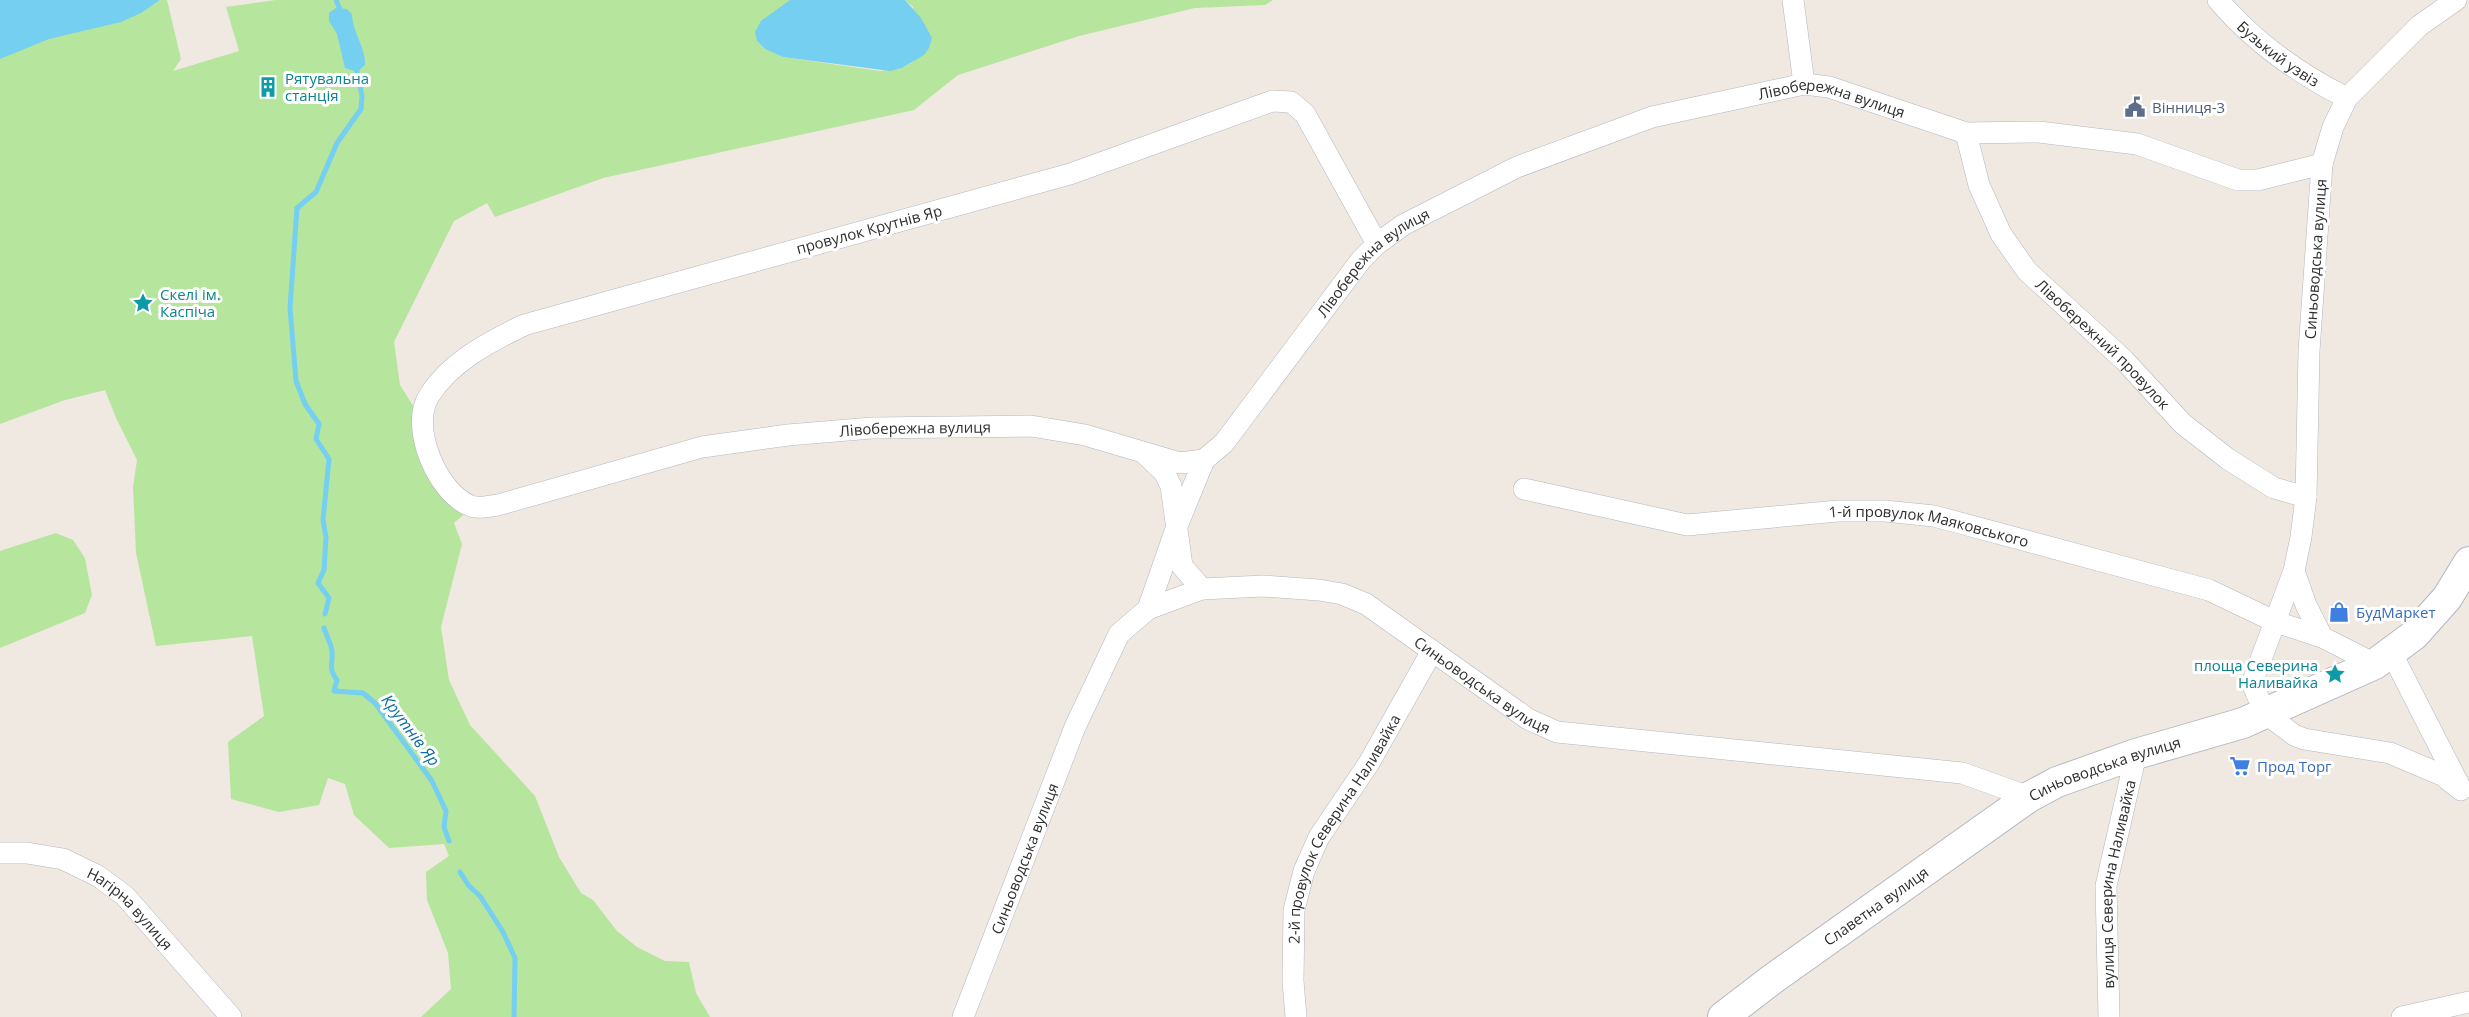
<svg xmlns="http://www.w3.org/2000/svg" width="2469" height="1017" font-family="'Open Sans',sans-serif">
<rect width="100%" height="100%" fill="#efe9e1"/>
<!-- green -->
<path fill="#b6e59e" d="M 160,0 L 167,0 L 181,59 L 173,71 L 239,51 L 226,7 L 276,0 L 800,0 L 757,41 L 765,49 L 783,57 L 880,71 L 902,68 L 913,62 L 913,7 L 905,0 L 1273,0 L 1265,5 L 1195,8 L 1079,36 L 958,75 L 914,110 L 603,178 L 495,217 L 487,203 L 454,221 L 394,342 L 400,385 L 422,420 L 426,446 L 472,507 L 454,523 L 462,544 L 441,627 L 449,680 L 470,725 L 535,796 L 559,857 L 581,893 L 593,900 L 617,931 L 637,947 L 665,961 L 689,962 L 696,993 L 710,1017 L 421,1017 L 451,989 L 448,953 L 427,900 L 426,872 L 449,856 L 444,844 L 389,848 L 354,815 L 345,784 L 328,778 L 319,805 L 279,812 L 231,799 L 228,742 L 264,716 L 252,636 L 156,646 L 136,553 L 133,487 L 137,460 L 116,418 L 105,390 L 65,400 L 0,424 L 0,59 C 16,52 31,44 47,39 C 91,26 119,28 160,0 Z
M 56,533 L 73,540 L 85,558 L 92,595 L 85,613 L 0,648 L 0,551 Z"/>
<!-- water -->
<path fill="#75cff0" d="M 0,0 L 160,0 L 141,13 L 121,22 L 49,39 L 0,59 Z
M 790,0 L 905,0 L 921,18 L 932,38 L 929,48 L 924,55 L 902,68 L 890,71 L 783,57 L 765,49 L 757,41 L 755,32 L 761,21 Z
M 336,8 L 347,9 L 352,14 C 352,32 366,47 365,65 L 357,72 L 345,68 L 337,34 L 329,21 L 329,13 Z"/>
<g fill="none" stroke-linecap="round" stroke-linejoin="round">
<!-- stream -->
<path stroke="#75cff0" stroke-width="5" d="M 336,0 L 342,14
M 325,614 L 329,598 L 318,583 L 324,570 L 326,537 L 323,520 L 329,459 L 316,439 L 319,424 L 305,404 L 296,381 L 290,308 L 297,208 L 316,192 L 337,143 L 361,109 L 362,96 L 356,67
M 324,628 C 326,635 332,645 332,652 C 333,664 328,669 337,680 L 334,691 L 363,693 L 375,703 L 432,781 L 446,811 L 444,827 L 449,841
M 460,872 L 469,886 L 480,896 L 503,932 L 515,958 L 514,1017"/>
<!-- minor casing -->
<g stroke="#b4b7c1" stroke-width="22">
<g id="minor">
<path d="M 1793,0 L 1804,84"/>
<path id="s1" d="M 2218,0 C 2253,41 2299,74 2347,98"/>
<path d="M 2456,0 L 2419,26 L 2347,98 L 2333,127 L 2322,164 L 2309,351 L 2306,497 L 2301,537 L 2294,571 L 2252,683 L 2265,713 L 2294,735 L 2304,739 L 2390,753 L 2442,775 L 2461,790"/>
<path id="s2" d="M 1966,133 L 1979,185 L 2001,234 L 2027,271 L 2124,360 L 2183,424 L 2228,459 L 2274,488 L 2306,497"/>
<path id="s3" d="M 1377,244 L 1305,114 L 1291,102 L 1272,101 L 1070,174 L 524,325 C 489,342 450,362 429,396 C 409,427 438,494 471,506 C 478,509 490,506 498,505 L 702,447 L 788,435 L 872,428 L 1031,426 L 1085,435 L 1180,463 L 1204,460 L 1224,443 L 1361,260 L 1377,244 L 1403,225 L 1517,167 L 1652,117 L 1804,84 L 1829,87 L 1966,133 L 2039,132 L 2137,144 L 2238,180 L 2258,180 L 2322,164"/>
<path d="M 1146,455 L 1164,472 L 1171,486 L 1182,566 L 1202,589"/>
<path id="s4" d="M 1524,489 L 1687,525 L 1838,511 L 1885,511 L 1934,516 L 2209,590 L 2276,622 L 2322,637 L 2375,664"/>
<path d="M 2294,571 L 2306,605 L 2322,637"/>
<path d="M 1148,609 L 1177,526 L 1204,460"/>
<path d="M 2391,652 L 2459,785"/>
<path id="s5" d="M 0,853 L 27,853 L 63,859 L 98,876 L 125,896 L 231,1017"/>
<path id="s6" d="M 963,1017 L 1075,727 L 1119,634 L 1148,609 L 1202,589 L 1263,586 L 1319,590 L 1342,594 L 1366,604 L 1528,719 L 1557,732 L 1962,773 L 2029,797"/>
<path id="s7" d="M 1296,1017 L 1293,981 L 1294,910 L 1304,871 L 1319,837 L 1369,763 L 1432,651"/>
<path id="s8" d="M 2109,1017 L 2106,886 L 2136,754"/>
<path d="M 2402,1017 L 2469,1002"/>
</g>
</g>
<!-- secondary casing -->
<g stroke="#b4b7c1" stroke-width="32">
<g id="secondary">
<path id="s9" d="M 1723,1017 L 1774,978 L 2029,797 L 2057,782 L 2136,754 L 2243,723 L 2375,664 L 2414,635 L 2447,598 L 2469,562"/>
</g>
</g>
<!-- minor -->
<use href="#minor" stroke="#fff" stroke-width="21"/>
<!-- secondary -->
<use href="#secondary" stroke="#fff" stroke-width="30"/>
</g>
<!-- icons -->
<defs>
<g id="building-bare" transform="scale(1.62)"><path d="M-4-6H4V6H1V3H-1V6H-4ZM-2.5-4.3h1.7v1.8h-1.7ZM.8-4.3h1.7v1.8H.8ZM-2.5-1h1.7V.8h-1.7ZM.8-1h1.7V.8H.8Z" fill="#0f9aa8" stroke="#fff" stroke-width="2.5" paint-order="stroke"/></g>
<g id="civic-bare" transform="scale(1.62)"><path d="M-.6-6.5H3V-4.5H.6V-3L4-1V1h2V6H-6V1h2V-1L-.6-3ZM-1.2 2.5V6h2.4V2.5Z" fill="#5c6f8a" stroke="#fff" stroke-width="2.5" paint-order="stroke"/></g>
<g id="sight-bare" transform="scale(1.62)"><path d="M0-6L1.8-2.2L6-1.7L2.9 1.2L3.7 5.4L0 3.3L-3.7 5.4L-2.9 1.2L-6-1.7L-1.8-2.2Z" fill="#0f9aa8" stroke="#fff" stroke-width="2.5" paint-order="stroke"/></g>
<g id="shop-bare" transform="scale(1.62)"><path d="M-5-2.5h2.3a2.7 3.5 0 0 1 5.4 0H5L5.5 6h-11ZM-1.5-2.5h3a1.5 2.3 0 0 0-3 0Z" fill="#3f7fe0" stroke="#fff" stroke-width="2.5" paint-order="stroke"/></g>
<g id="supermarket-bare" transform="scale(1.62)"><path d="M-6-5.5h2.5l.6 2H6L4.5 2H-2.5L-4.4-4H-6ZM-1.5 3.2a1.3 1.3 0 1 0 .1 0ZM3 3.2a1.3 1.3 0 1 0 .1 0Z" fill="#3f7fe0" stroke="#fff" stroke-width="2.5" paint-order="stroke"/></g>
</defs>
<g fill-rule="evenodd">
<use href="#building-bare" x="268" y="87"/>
<use href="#civic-bare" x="2135" y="107"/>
<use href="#sight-bare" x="143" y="303"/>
<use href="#shop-bare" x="2339" y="612"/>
<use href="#sight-bare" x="2335" y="674"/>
<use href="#supermarket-bare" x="2240" y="766"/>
</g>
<g text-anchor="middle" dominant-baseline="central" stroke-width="6" stroke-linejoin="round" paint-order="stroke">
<!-- street labels -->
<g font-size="15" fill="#2e2e2e" stroke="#fff">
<text stroke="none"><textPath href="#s1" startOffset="81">Бузький узвіз</textPath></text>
<text stroke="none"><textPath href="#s3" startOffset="2730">Лівобережна вулиця</textPath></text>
<text transform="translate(869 229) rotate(-15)">провулок Крутнів Яр</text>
<text transform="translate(2315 259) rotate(-86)">Синьоводська вулиця</text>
<text stroke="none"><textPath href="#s3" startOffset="2226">Лівобережна вулиця</textPath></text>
<text stroke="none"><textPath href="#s2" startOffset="258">Лівобережний провулок</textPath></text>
<text stroke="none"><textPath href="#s3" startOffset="1670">Лівобережна вулиця</textPath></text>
<text stroke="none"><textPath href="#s4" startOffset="411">1-й провулок Маяковського</textPath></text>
<text stroke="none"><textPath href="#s6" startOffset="818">Синьоводська вулиця</textPath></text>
<text stroke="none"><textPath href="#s9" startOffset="458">Синьоводська вулиця</textPath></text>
<text stroke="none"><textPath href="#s7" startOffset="201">2-й провулок Северина Наливайка</textPath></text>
<text stroke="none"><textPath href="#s6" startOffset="170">Синьоводська вулиця</textPath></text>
<text stroke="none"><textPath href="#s8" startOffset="134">вулиця Северина Наливайка</textPath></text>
<text stroke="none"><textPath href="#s9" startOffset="189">Славетна вулиця</textPath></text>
<text stroke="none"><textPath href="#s5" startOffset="148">Нагірна вулиця</textPath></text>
</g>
<!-- culture labels -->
<g font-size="15" fill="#0d838f" stroke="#fff" text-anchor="start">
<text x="285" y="78">Рятувальна<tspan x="285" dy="17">станція</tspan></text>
<text x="160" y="294">Скелі ім.<tspan x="160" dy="17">Каспіча</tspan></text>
<text x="2318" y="665" text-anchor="end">площа Северина<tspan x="2318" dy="17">Наливайка</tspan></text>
</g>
<!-- service labels -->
<g font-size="15" fill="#4e5e75" stroke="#fff" text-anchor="start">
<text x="2152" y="107">Вінниця-3</text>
</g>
<!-- shop labels -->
<g font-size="15" fill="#366cbe" stroke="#fff" text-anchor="start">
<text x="2356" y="612">БудМаркет</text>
<text x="2257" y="766">Прод Торг</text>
</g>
<!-- water labels -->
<g font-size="16" font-style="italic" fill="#0d6fa3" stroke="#fff">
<text transform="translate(411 730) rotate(53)">Крутнів Яр</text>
</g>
</g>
</svg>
